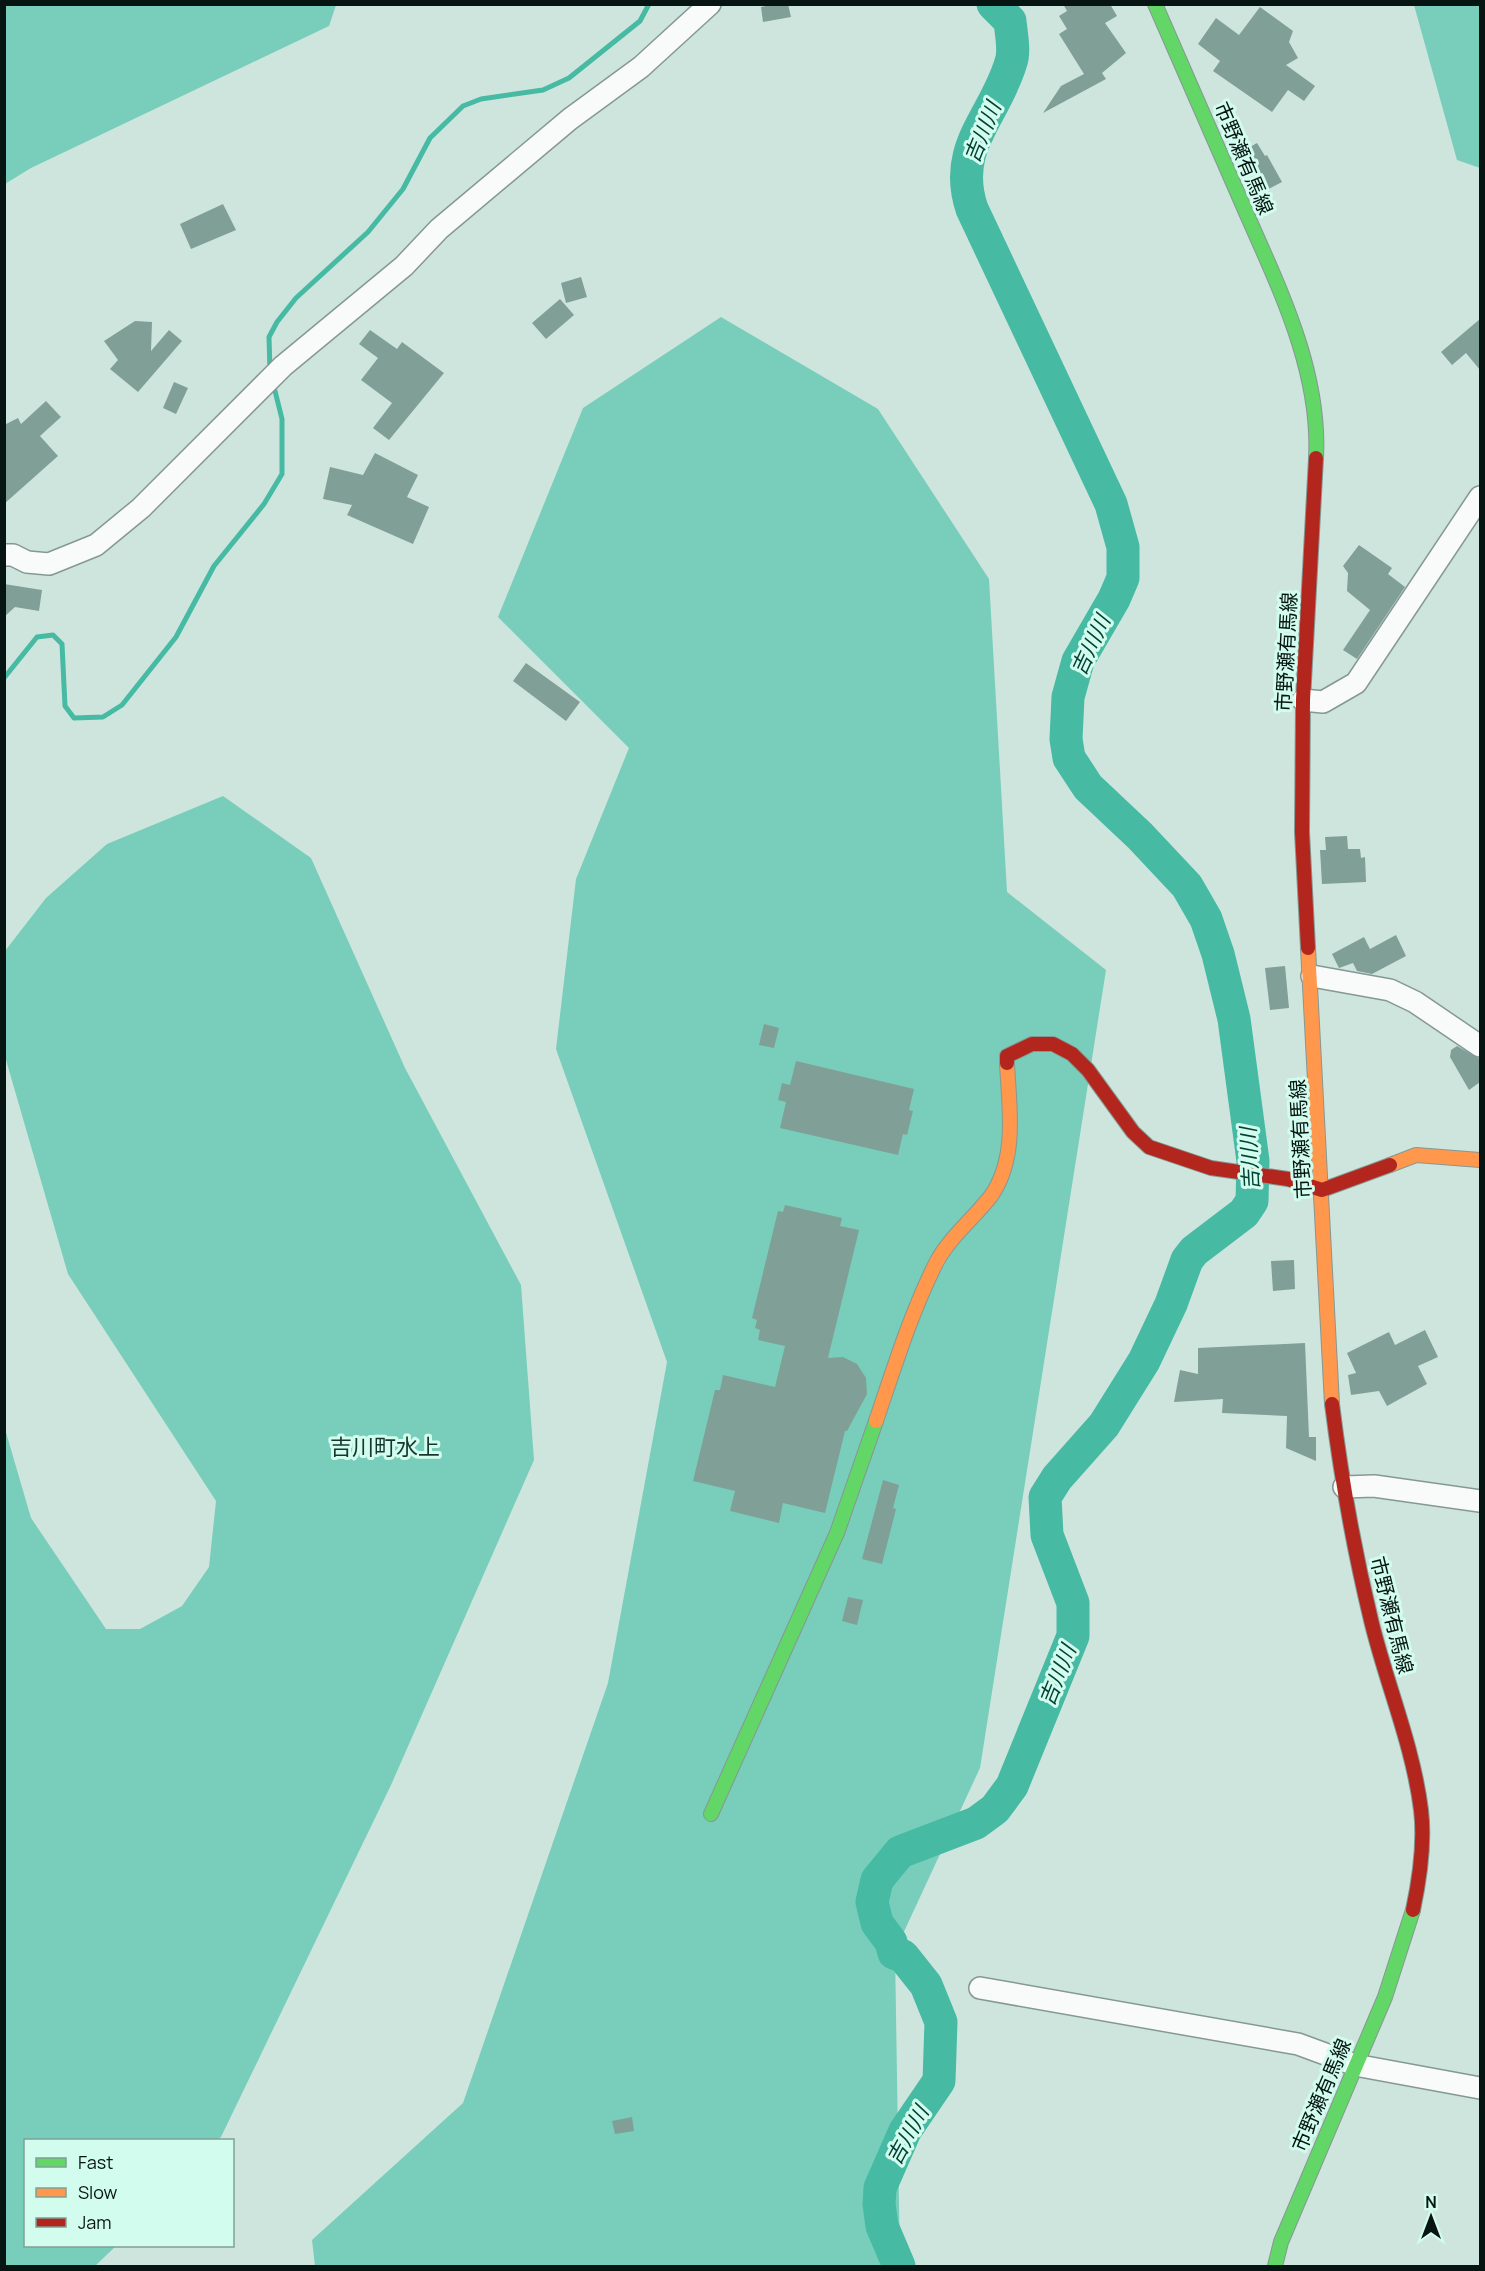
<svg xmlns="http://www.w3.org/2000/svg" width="1485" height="2271" font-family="Manrope,'Noto Sans JP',sans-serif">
<rect width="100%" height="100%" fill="#cee5de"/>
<!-- forest -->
<path fill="#78ceba" d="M 4,5 L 5,4 L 336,5 L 329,26 L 31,168 L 5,184 Z
M 1414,5 L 1480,5 L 1480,168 L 1457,160 Z
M 721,317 L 878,409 L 989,579 L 1007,892 L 1106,970 L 980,1768 L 895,1951 L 900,2266 L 315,2266 L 312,2240 L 463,2103 L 608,1683 L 667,1362 L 556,1049 L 576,879 L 629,748 L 498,617 L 583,408 Z
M 223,796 L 311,858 L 405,1068 L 521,1285 L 534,1460 L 391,1785 L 221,2137 L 217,2140 L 26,2140 L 26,2246 L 116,2246 L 95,2266 L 5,2266 L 5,1429 L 31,1518 L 106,1629 L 140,1629 L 182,1606 L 209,1567 L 216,1501 L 68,1274 L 6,1060 L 5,951 L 46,898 L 107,844 Z"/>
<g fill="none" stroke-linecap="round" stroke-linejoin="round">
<!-- stream -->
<path stroke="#46baa3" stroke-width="5" d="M 270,371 L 269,337 L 277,322 L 296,298 L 368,232 L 403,189 L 430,138 L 463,106 L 481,99 L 543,90 L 569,78 L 640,21 L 649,4
M 4,678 L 37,637 L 53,635 L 62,644 L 65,706 L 74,718 L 103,717 L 122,705 L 176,637 L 214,566 L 264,504 L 282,474 L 282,419 L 273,383"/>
<!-- river -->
<path stroke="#46baa3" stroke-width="33" d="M 899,2266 L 882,2226 L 879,2204 L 880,2188 L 905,2131 L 939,2081 L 941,2022 L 926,1985 L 903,1956 L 894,1953 L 891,1942 L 877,1923 L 872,1902 L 877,1880 L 900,1852 L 976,1823 L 995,1809 L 1012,1786 L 1073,1636 L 1073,1603 L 1047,1535 L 1045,1497 L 1057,1478 L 1104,1425 L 1144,1361 L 1171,1304 L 1187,1260 L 1194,1251 L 1244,1213 L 1252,1201 L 1253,1161 L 1234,1019 L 1218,954 L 1206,919 L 1187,886 L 1140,836 L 1088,787 L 1069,758 L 1066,739 L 1068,697 L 1078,661 L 1114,599 L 1123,578 L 1123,547 L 1111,504 L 972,209 C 951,147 995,117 1011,62 C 1015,51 1011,33 1010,21 L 993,4"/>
</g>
<!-- building -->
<path fill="#809f97" d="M 776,4 L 788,4 L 791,17 L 763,22 L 761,7 Z
M 1063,4 L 1110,4 L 1117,16 L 1105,23 L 1126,53 L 1102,73 L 1106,79 L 1043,113 L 1061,86 L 1084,74 L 1059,34 L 1067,29 L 1059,16 L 1067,11 Z
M 1260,7 L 1293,31 L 1289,42 L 1298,58 L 1286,65 L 1315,86 L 1304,101 L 1288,90 L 1272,112 L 1213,71 L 1220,61 L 1198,44 L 1216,18 L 1239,35 Z
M 1257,143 L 1265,156 L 1267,155 L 1282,182 L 1265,191 L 1243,151 Z
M 223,204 L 236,230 L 191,249 L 180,224 Z
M 581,277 L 587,297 L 566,303 L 561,283 Z
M 560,299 L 574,315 L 546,339 L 532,323 Z
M 1480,319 L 1480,370 L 1466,353 L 1452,365 L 1441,352 Z
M 135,321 L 152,322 L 151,351 L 169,330 L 182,341 L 138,392 L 110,369 L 118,360 L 104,341 Z
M 370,330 L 397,349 L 402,342 L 444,373 L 389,440 L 373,428 L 392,403 L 361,380 L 378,358 L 359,344 Z
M 174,382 L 188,388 L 176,414 L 163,408 Z
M 46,401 L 61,417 L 40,436 L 58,456 L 4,504 L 4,425 L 18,418 L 21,424 Z
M 375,453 L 418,475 L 407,497 L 429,507 L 413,544 L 347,515 L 352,505 L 323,499 L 330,467 L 363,475 Z
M 1359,545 L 1392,568 L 1388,574 L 1405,587 L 1357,659 L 1343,650 L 1370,610 L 1347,591 L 1348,573 L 1343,566 Z
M 4,584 L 42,590 L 39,611 L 15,607 L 4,617 Z
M 526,663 L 580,702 L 566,721 L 513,681 Z
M 1347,836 L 1348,849 L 1360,849 L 1361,858 L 1365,857 L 1366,882 L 1322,884 L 1320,850 L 1326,850 L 1325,837 Z
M 1396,935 L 1406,956 L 1372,974 L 1357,971 L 1353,963 L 1339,968 L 1332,954 L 1364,937 L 1370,949 Z
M 1285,966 L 1289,1008 L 1270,1010 L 1265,968 Z
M 764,1024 L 779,1028 L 774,1048 L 759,1045 Z
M 1457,1046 L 1480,1059 L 1480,1082 L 1469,1090 L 1450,1057 L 1451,1050 Z
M 796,1061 L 914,1089 L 909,1110 L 913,1111 L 907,1135 L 903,1134 L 898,1155 L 780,1128 L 786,1102 L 778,1100 L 782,1083 L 790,1085 Z
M 785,1205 L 842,1218 L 840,1226 L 859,1230 L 828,1358 L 843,1357 L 857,1364 L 866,1378 L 867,1394 L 847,1431 L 845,1431 L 825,1513 L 783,1503 L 779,1523 L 730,1511 L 735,1491 L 693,1481 L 715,1390 L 720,1390 L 723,1375 L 775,1387 L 785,1346 L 758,1340 L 760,1330 L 755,1328 L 757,1320 L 752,1318 L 778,1211 L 783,1212 Z
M 1294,1260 L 1295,1289 L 1273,1291 L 1271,1261 Z
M 1425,1330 L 1438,1357 L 1418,1366 L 1427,1384 L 1387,1406 L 1379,1391 L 1351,1395 L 1348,1375 L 1356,1373 L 1347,1353 L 1389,1332 L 1395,1345 Z
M 1305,1343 L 1309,1437 L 1316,1437 L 1316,1461 L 1286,1448 L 1287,1416 L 1222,1413 L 1223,1399 L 1174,1402 L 1180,1370 L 1198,1374 L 1198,1348 Z
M 883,1480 L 899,1485 L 893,1508 L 896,1509 L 882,1564 L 862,1559 Z
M 848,1597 L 863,1600 L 857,1625 L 842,1621 Z
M 632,2117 L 634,2131 L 615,2134 L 612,2121 Z"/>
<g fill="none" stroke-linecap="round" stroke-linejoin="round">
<!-- street casing -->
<g stroke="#869893" stroke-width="24">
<path id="street" d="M 4,555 L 13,555 L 27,562 L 49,564 L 96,545 L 141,508 L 283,366 L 404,266 L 439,229 L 570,119 L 641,67 L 710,4
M 1303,700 L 1323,702 L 1356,683 L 1480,497
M 1312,976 L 1390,990 L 1415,1002 L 1480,1046
M 1344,1487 L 1374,1486 L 1480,1501
M 980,1988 L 1298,2044 L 1355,2065 L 1480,2088"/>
</g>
<!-- fast casing -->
<g stroke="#869893" stroke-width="16">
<path id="fast" d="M 1155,4 C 1184,70 1212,136 1241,201 C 1276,282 1321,368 1316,458
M 711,1814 L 837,1533 L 876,1421
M 1275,2266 L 1281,2242 L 1385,1997 L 1413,1910"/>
</g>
<!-- slow casing -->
<g stroke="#869893" stroke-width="16">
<path id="slow" d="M 1308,948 L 1332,1404
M 1390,1165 L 1416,1155 L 1480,1160
M 876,1421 C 894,1368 911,1313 936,1263 C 949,1238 974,1218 991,1196 C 1018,1157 1009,1107 1007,1063"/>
</g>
<!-- jam casing -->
<g stroke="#869893" stroke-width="16">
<path id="jam" d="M 1308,948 L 1302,832 L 1303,700 L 1316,458
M 1007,1063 L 1007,1056 L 1032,1044 L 1053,1044 L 1072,1054 L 1088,1070 L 1133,1132 L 1149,1147 L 1211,1168 L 1288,1179 L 1322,1190 L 1390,1165
M 1332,1404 C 1341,1476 1354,1550 1371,1620 C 1386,1683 1413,1745 1421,1810 C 1425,1843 1420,1877 1413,1910"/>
</g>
<!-- street -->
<use href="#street" stroke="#f8fbfa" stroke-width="21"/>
<!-- fast -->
<use href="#fast" stroke="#63d668" stroke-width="14"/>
<!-- slow -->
<use href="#slow" stroke="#ff974d" stroke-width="14"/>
<!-- jam -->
<use href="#jam" stroke="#b3261e" stroke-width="14"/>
</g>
<g text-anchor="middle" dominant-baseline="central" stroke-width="6" stroke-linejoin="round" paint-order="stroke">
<!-- street labels -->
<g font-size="20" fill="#061511" stroke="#d1fcee">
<text transform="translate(1244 158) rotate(67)">市野瀬有馬線</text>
<text transform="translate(1286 652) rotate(-87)">市野瀬有馬線</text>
<text transform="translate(1300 1139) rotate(-93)">市野瀬有馬線</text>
<text transform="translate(1392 1615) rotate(76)">市野瀬有馬線</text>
<text transform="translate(1321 2095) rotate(-67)">市野瀬有馬線</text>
</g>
<!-- water labels -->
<g font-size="21" font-style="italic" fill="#044033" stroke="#d1fcee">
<text transform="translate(982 132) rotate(-68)">吉川川</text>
<text transform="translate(1090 645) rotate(-65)">吉川川</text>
<text transform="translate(1249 1159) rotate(-93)">吉川川</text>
<text transform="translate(1057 1675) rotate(-68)">吉川川</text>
<text transform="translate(907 2135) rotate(-61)">吉川川</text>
</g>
<!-- quarter labels -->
<g font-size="22" fill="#16352d" stroke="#d1fcee">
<text x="385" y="1447">吉川町水上</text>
</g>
</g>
<!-- border -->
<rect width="1485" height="2271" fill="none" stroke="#061511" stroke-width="12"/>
<!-- legend -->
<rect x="24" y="2139" width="210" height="108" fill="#d1fcee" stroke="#80a096" stroke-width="1.5"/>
<rect x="36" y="2158" width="30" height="9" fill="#63d668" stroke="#80a096" stroke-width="1.5"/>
<text x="78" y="2169" font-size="18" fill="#061511">Fast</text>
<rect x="36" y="2188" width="30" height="9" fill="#ff974d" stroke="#80a096" stroke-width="1.5"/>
<text x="78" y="2199" font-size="18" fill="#061511">Slow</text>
<rect x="36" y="2218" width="30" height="9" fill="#b3261e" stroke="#80a096" stroke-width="1.5"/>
<text x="78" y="2229" font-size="18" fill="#061511">Jam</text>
<!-- north arrow -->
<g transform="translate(1431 2217)" stroke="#d1fcee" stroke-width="4.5" paint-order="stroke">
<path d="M0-4.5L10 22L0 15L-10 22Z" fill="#061511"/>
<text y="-9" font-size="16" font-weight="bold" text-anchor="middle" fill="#061511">N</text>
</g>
</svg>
